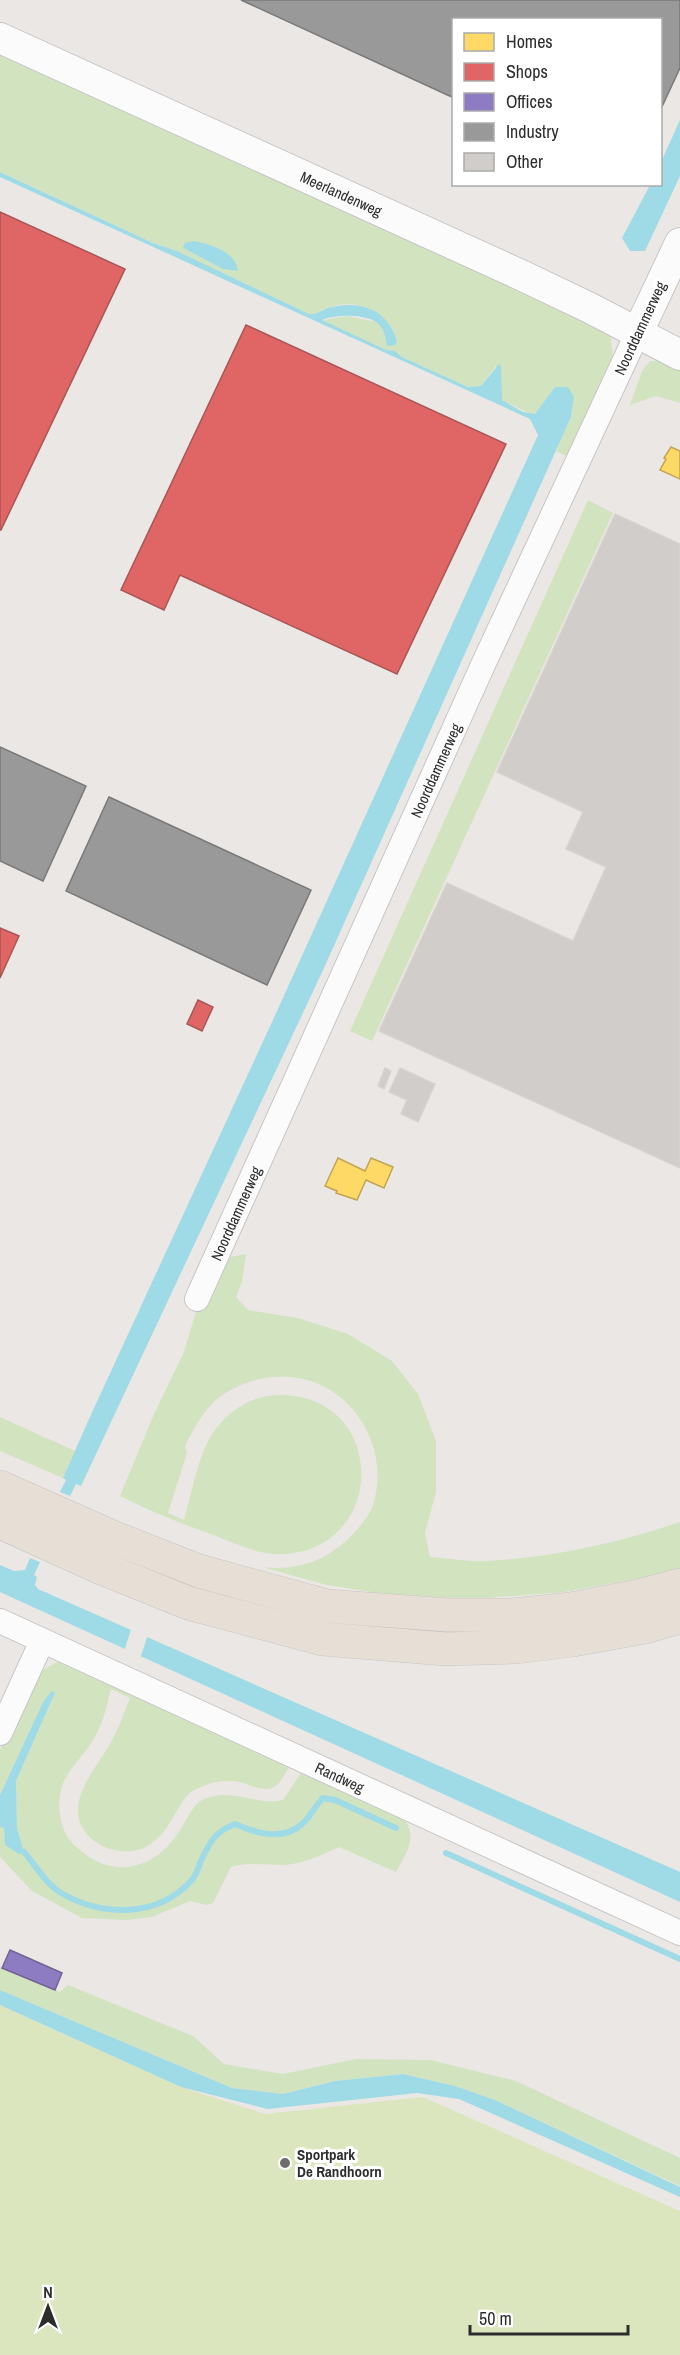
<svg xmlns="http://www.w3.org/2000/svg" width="680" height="2355" font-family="'Archivo Narrow',sans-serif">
<rect width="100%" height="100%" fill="#ebe7e4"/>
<!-- green -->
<path fill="#d2e3c0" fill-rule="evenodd" d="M 0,49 L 605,329 L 611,338 L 613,358 L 568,457 L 556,451 L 571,417 L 574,397 L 540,409 L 533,415 L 502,400 L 496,366 L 481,386 L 468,387 L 402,357 L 395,351 L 386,351 L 322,320 L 347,316 L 372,321 L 380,324 L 385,334 L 397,342 C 389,310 357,297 326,308 C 319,311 317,315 309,314 L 177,251 L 153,243 L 0,172 ZM 204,243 C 219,248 234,255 238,271 L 223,269 L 183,248 Z
M 650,361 L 664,361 L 680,368 L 680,403 L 656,396 L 630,405 L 642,371 Z
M 588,500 L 613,513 L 372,1041 L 350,1031 Z
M 246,1254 L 242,1282 L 236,1297 L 248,1310 L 298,1318 L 348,1334 L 392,1361 L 418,1394 L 436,1441 L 436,1492 L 425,1533 L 430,1557 C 448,1558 468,1562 486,1561 C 551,1558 618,1543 680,1522 L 680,1571 L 564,1592 L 476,1599 L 391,1595 L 327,1585 L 262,1567 C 296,1571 324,1562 349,1538 C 358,1529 369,1517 373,1505 C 395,1434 334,1362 260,1379 C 244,1383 224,1391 212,1404 C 200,1416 193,1431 185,1446 L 187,1453 L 168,1513 L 184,1520 C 192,1493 198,1453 215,1430 C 230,1409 253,1395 280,1395 C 387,1395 388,1546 286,1554 C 261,1556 239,1545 216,1536 C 183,1524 151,1512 120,1496 L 154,1414 L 184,1352 L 200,1298 L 225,1258 Z
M 0,1417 L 75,1451 L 63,1478 L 0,1451 Z
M 57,1662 L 70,1664 L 290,1765 C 286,1772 281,1783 274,1787 C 262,1793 250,1784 239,1782 C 231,1780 220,1781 212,1783 C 205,1785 197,1788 191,1792 C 184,1797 180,1807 175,1814 C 160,1841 143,1858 110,1849 C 99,1846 87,1837 82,1827 C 67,1799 97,1767 110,1744 C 118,1730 124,1713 130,1698 L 111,1689 C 107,1705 103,1723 95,1737 C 85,1756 66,1769 61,1790 C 57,1805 60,1827 69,1839 C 100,1877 147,1877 176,1836 C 186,1824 191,1803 207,1798 C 233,1788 256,1806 283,1800 L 301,1773 L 305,1771 L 401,1814 C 419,1836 408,1850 396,1872 L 339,1847 C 322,1855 302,1864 284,1865 C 265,1865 249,1862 231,1867 L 213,1903 L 207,1905 L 190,1901 L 152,1917 L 125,1920 L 82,1918 L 32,1891 L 0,1857 L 0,1827 L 4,1827 L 24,1852 L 17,1828 L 16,1781 L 55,1693 L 43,1702 L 0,1795 L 0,1750 L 36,1674 Z
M 0,1967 L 60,1992 L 68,1985 L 193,2036 L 224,2064 L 283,2074 L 356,2059 L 430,2060 L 516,2081 L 680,2158 L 680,2186 L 495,2100 L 455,2086 L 403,2074 L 335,2081 L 283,2094 L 232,2088 L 0,1990 Z"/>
<!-- pitch -->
<path fill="#dce6be" d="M 0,2005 L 181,2087 L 265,2114 L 423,2097 L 680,2211 L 680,2355 L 0,2355 Z"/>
<!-- water -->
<path fill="#9edbe6" d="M 680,120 L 680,176 L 645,251 L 630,251 L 622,238 L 650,185 L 660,184 L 661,162 Z
M 0,172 L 153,243 L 177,251 L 309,314 C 318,315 322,309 331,307 C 362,300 389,310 397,342 L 395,345 L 387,346 C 386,340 385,332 381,327 C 372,313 335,314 322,320 L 386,350 L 395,351 L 402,357 L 468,387 L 481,386 L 499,364 L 501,366 L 502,400 L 523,412 L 535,414 L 555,387 L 568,387 L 574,397 L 571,417 L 324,968 L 81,1486 L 76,1484 L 70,1496 L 60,1492 L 66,1480 L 63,1478 L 89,1419 L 272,1022 L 538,435 L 530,419 L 0,177 Z
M 194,241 C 211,244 236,252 238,271 L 223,269 L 183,248 L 185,243 Z
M 30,1558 L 40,1562 L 34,1575 L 37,1577 L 35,1585 L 38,1589 L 680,1872 L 680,1902 L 0,1592 L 0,1565 L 14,1571 L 25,1570 Z
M 52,1691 L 55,1693 L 16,1781 L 17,1828 L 24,1852 L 19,1854 L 5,1845 L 4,1828 L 0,1827 L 0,1795 L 43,1702 Z
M 0,1990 L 232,2088 L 283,2094 L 335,2081 L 403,2074 L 455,2086 L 495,2100 L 680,2187 L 680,2197 L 459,2099 L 417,2093 L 268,2109 L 181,2087 L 0,2005 Z"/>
<!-- pier -->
<path fill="#ebe7e4" d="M 132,1626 L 148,1634 L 140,1659 L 124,1652 Z"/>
<!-- homes -->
<path fill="#ffd966" stroke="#c0a555" stroke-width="1.5" d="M 671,447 L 680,451 L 680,479 L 660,470 L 666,459 L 664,458 Z
M 338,1158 L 365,1171 L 371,1158 L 393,1167 L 384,1188 L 366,1180 L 357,1200 L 336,1193 L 337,1191 L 325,1186 Z"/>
<!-- shops -->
<path fill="#e06666" stroke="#a55" stroke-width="1.5" d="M 0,212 L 125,269 L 1,530 L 0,530 Z
M 246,325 L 506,444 L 397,674 L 180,575 L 164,610 L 121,590 Z
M 0,928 L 19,936 L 0,978 Z
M 198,1000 L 213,1007 L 202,1031 L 187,1024 Z"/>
<!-- offices -->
<path fill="#8e7cc3" stroke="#716496" stroke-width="1.5" d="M 10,1950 L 62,1973 L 55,1990 L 2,1968 Z"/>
<!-- industry -->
<path fill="#999" stroke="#797979" stroke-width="1.5" d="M 241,0 L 680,0 L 680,68 L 660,111 L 660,20 L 454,20 L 454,98 Z
M 0,747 L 86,786 L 43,881 L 0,861 Z
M 109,797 L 311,890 L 267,985 L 66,891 Z"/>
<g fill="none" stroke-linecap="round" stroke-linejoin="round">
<!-- stream -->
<path stroke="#9edbe6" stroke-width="6" d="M 24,1852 C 35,1865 47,1885 61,1893 C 103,1917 158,1918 192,1880 C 196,1875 198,1869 200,1863 C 210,1842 213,1833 235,1824 C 255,1833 283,1842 302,1824 C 310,1817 315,1806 323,1798 L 335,1800 L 396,1828
M 446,1853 L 680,1959"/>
</g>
<!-- building -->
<path fill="#d0cdcb" stroke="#d6d3d0" stroke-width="1.5" d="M 615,514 L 680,544 L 680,1168 L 379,1031 L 447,883 L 573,941 L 606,867 L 566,849 L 583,812 L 497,772 Z
M 385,1068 L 391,1071 L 384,1089 L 378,1086 Z
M 400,1068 L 435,1084 L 418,1122 L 401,1114 L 407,1100 L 389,1092 Z"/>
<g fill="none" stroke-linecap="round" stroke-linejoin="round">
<!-- minor casing -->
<g stroke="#c7c6c6" stroke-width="26">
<g id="minor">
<path id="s1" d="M 197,1299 L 482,667 L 637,334"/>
<path id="s2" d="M 0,1621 L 680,1933"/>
<path d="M 0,1733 L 42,1641"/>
</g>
</g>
<!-- tertiary casing -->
<g stroke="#c7c6c6" stroke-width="32">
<g id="tertiary">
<path id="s3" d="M 0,38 L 523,276 L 590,308 L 680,355"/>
<path d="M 637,334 L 680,243"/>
</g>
</g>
<!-- trunk casing -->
<g stroke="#c6c4c3" stroke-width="34">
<path id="trunk" d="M 0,1487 L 115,1538 L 199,1571 L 327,1606 L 448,1615 L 512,1615 L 571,1609 L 639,1596 L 680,1585
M 0,1522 L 99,1567 L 188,1603 L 323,1639 L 445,1649 L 516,1647 L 573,1640 L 645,1627 L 680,1617"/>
</g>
<!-- minor -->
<use href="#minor" stroke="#fcfbfb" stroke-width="24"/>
<!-- tertiary -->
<use href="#tertiary" stroke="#fcfbfb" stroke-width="30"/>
<!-- trunk -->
<use href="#trunk" stroke="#e7dfd6" stroke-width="33"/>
</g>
<!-- markers -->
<circle fill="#706e6d" stroke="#fff" stroke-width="2" cx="285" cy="2163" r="6"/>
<g text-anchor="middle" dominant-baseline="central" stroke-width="6" stroke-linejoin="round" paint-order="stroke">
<!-- street labels -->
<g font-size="15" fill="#2d2d2d" stroke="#fff">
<text stroke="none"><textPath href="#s3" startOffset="375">Meerlandenweg</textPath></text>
<text transform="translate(640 328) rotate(-65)">Noorddammerweg</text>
<text stroke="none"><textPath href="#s1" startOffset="580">Noorddammerweg</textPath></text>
<text stroke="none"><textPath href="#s1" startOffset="94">Noorddammerweg</textPath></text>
<text stroke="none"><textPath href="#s2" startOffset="374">Randweg</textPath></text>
</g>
<!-- poi labels -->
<g font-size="15" font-weight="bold" fill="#2d2d2d" stroke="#fff" text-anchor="start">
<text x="297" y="2154">Sportpark<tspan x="297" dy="17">De Randhoorn</tspan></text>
</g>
</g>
<!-- legend -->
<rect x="452" y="18" width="210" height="168" fill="#ffffff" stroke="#ababab" stroke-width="1.5"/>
<rect x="464" y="33" width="30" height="18" fill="#ffd966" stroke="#ababab" stroke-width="1.5"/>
<text x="506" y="48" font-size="18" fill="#2d2d2d">Homes</text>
<rect x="464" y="63" width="30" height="18" fill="#e06666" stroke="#ababab" stroke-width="1.5"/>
<text x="506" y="78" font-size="18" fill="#2d2d2d">Shops</text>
<rect x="464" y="93" width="30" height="18" fill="#8e7cc3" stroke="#ababab" stroke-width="1.5"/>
<text x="506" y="108" font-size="18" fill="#2d2d2d">Offices</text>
<rect x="464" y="123" width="30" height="18" fill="#999999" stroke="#ababab" stroke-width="1.5"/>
<text x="506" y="138" font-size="18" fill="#2d2d2d">Industry</text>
<rect x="464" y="153" width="30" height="18" fill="#d0cdcb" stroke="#ababab" stroke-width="1.5"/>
<text x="506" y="168" font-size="18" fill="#2d2d2d">Other</text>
<!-- north arrow -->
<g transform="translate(48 2307)" stroke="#ffffff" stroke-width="4.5" paint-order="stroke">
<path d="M0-4.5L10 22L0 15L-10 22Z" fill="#2d2d2d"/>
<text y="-9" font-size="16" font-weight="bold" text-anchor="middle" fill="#2d2d2d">N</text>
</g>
<!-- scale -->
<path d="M470 2325v9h158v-9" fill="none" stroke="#2d2d2d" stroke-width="3"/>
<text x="479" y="2325" font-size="18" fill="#2d2d2d" stroke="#ffffff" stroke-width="4.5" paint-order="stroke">50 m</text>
</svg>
